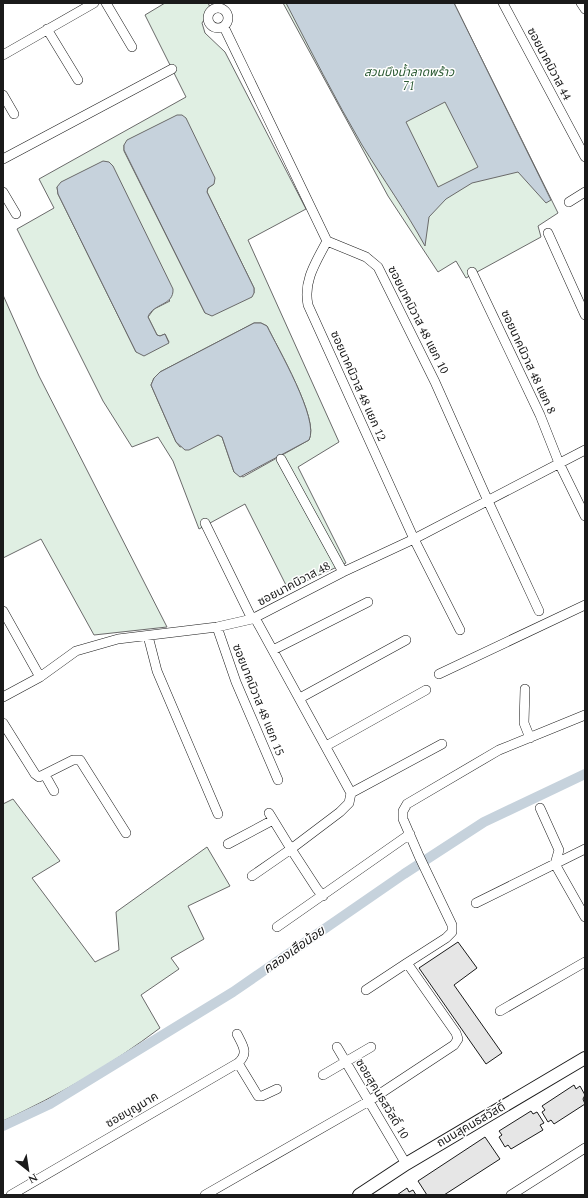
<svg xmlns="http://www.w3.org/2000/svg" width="588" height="1198" font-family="Spectral,'Noto Sans Thai',serif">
<rect width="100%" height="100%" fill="#fff"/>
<!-- green -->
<path fill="#e0efe3" stroke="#6a6a6a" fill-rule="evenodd" d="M 165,3 L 208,3 L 211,9 L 202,23 L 205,33 L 225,52 L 306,209 L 248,240 L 339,442 L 298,467 L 346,563 L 288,589 L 245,504 L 199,529 L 173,461 L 158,437 L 132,447 L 103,401 L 17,229 L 54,208 L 39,179 L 186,97 L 145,15 ZM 124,145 L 214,184 L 208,188 L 207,192 L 254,288 L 254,293 L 205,313 L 124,151 ZM 57,187 L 170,301 L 154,309 L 148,317 L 157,335 L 160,336 L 165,334 L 169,342 L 136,352 L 58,194 ZM 254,323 L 261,323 L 267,326 C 277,347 320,420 309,440 L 243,477 L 234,472 L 222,437 L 218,435 L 180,447 L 176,442 L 151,385 L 154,378 L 160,372 Z
M 283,3 L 454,3 L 558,213 L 538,226 L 541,237 L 466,278 L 456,261 L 438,272 L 388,196 Z
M 3,295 L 39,376 L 167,627 L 94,635 L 41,539 L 3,558 Z
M 13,799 L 60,861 L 32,878 L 95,962 L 119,950 L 116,912 L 207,847 L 230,886 L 188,906 L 204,939 L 171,958 L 179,969 L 141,995 L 160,1028 C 111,1065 59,1095 3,1121 L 3,804 Z"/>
<!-- water -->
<path fill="#c6d2dc" stroke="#6a6a6a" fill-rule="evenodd" d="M 286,3 L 454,3 L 551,200 L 546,203 L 518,172 L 472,183 L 446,199 L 429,217 L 425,246 C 406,211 383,179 362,145 C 335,99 311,51 286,3 ZM 445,102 L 478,167 L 438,187 L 406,122 Z
M 177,115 L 182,115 L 186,118 L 215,178 L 214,184 L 208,188 L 207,192 L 254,288 L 254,293 L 252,297 L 212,316 L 205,313 L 124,150 L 124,145 L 127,140 Z
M 103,161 L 109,162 L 113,166 L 173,289 C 174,306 153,303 148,317 L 157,335 L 160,336 L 165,334 L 169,343 L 144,356 L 136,352 L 58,194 L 57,187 L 61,182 Z
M 254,323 L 261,323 L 267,326 C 277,347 320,420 309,440 L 240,477 L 234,472 L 222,437 L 218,435 L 189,450 L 185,450 L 176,442 L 151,385 L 154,378 L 160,372 Z"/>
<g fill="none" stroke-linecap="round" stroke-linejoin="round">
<!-- canal -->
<path stroke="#c6d2dc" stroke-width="10" d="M 3,1126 L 50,1104 L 233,992 L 404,874 L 484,822 L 585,774"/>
</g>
<!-- building -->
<path fill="#e6e6e6" stroke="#1a1a1a" d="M 458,942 L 477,968 L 454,985 L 502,1053 L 486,1064 L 419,968 Z
M 574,1085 L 576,1089 L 580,1086 L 585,1095 L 583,1099 L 585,1104 L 554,1124 L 551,1120 L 548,1122 L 542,1112 L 545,1110 L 542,1106 Z
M 531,1111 L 533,1114 L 537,1112 L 544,1123 L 540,1125 L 543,1130 L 511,1149 L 508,1145 L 505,1147 L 499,1137 L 502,1135 L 499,1131 Z
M 485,1137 L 500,1159 L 444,1195 L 427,1195 L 418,1181 Z
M 407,1188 L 409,1192 L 413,1190 L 416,1195 L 397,1195 Z"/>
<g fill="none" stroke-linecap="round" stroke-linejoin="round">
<!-- street casing -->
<g stroke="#1a1a1a" stroke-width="10">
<path id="street" d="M 106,3 L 132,47
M 503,3 L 585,157
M 581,3 L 585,9
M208 18a10 10 0 1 1 20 0a10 10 0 1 1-20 0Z
M 224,27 L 327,241 L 366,257 L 378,267 L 435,382 L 488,501 L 539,611
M 47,29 L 78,80
M 3,55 L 94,3
M 3,95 L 14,114
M 3,159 L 172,69
M 3,192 L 16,214
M 569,202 L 585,192
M 548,233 L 585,315
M 327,241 C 316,262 303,281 308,305 L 414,539 L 460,630
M 472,272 L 540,415 L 559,463 L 585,516
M 281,459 L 343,572
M 205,523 L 252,619
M 3,611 L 40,677
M 255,618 L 351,793 L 349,803 L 340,812 L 291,849 L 317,889 L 323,896
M 217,627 L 236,682 L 278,780
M 148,636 L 157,671 L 218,814
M 273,650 L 368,602
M 439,674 L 585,605
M 525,689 L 524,723 L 530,738
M 3,697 L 40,677 L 76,651 L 118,639 L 217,627 L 252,619 L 343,572 L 414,539 L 585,450
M 300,698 L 406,640
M 3,723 L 35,774 L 39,777 L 73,760 L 80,760 L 126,833
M 326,746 L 426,690
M 45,775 L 54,791
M 351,793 L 442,744
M 540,808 L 559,850 L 555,864
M 228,844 L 273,820
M 555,864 L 585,917
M 252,876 L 291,849 L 269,813
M 476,903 L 585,849
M 277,927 L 410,834
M 366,990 L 407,963
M 500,1011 L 585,962
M 337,1047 L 406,1164
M 238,1063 L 258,1096 L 262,1096 L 277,1089
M 323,1075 L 371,1047
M 11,1195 L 238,1063 C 249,1053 243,1046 237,1034
M 205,1195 L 369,1101 L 454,1045 L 458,1039 L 456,1033 L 407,963 L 446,938 L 452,932 L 452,925 L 419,856 L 403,819 L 403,811 L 407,804 L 499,750 L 585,715
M 511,1195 L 585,1148"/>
</g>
<!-- secondary casing -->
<g stroke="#1a1a1a" stroke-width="14">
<path id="secondary" d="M 359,1195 L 406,1164 L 585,1058"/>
</g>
<!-- street -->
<use href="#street" stroke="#fff" stroke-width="9"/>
<!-- secondary -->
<use href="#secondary" stroke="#fff" stroke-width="12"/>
</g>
<g text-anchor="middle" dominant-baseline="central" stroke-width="3" stroke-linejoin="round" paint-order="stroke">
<!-- street labels -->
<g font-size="12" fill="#1a1a1a" stroke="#fff">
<text transform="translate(549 64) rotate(62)">ซอยนาคนิวาส 44</text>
<text transform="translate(418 320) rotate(63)">ซอยนาคนิวาส 48 แยก 10</text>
<text transform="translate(528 362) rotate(65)">ซอยนาคนิวาส 48 แยก 8</text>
<text transform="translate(358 386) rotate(66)">ซอยนาคนิวาส 48 แยก 12</text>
<text transform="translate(294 584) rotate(-28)">ซอยนาคนิวาส 48</text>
<text transform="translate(258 700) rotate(68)">ซอยนาคนิวาส 48 แยก 15</text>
<text transform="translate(382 1099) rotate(59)">ซอยสุคนธสวัสดิ์ 10</text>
<text transform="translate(132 1110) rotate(-30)">ซอยบุญนาค</text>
<text transform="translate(471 1125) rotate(-30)">ถนนสุคนธสวัสดิ์</text>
</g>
<!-- park labels -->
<g font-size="12" font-style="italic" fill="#2b5a34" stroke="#fff">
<text x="409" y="72">สวนบึงน้ำลาดพร้าว<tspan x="409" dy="14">71</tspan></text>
</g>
<!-- water labels -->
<g font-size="13" font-style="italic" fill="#1a1a1a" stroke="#fff">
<text transform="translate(294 950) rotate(-35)">คลองเสือน้อย</text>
</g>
</g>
<!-- border -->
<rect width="588" height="1198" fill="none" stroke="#1a1a1a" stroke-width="8"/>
<!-- north arrow -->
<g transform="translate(28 1170) rotate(150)" stroke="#ffffff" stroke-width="3" paint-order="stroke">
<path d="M0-3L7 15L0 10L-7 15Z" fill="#1a1a1a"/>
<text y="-6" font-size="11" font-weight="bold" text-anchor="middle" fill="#1a1a1a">N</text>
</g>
</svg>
